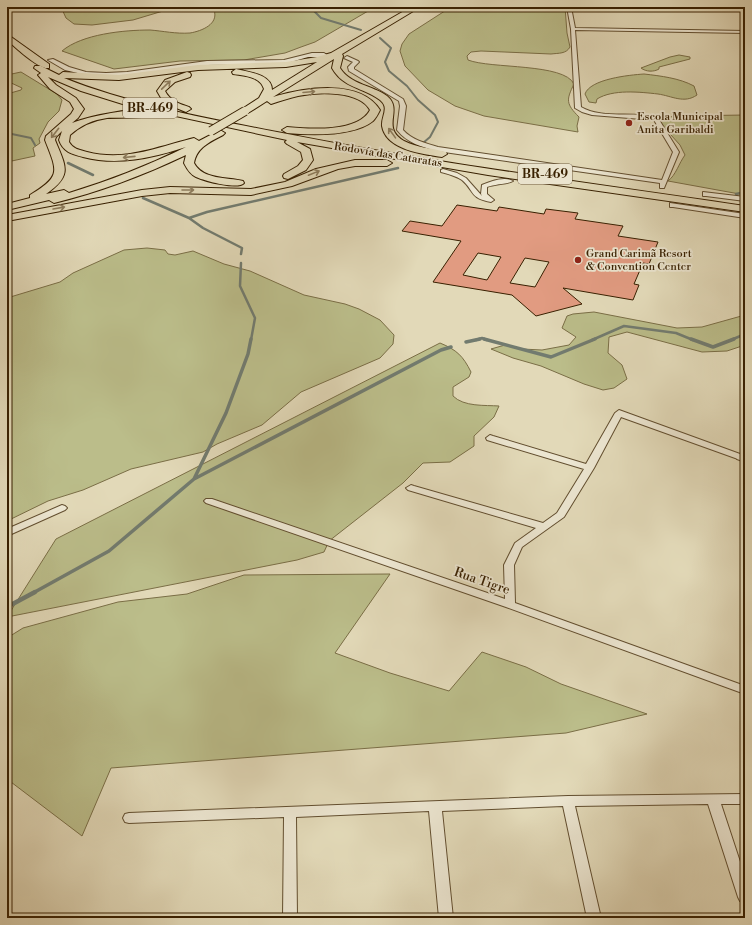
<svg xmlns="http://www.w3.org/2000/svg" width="752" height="925" font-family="'Libre Bodoni',serif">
<rect width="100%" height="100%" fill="#e2d9b8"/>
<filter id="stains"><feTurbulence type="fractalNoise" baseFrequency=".005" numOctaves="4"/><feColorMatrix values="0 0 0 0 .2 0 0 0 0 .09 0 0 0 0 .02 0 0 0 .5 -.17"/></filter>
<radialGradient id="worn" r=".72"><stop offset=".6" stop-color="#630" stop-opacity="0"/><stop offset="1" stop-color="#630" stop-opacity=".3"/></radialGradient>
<!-- green -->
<path fill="#bbbd8a" stroke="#7a6e46" d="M 61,7 L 187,7 L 163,11 L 133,20 L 92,25 L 74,24 L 66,18 Z
M 205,7 L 375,7 L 315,42 L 301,47 L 285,53 L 244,60 L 180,61 L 114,69 L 62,51 C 82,34 124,30 150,30 C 163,31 176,34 190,33 C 202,31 219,24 214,10 Z
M 451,7 L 565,7 L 567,33 L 570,47 C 566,54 559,53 551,54 L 481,51 L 471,52 L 467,56 L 468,60 C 491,69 564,63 574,84 C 566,100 566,104 579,117 L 577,126 L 578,132 L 484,116 L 455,106 L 428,90 L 405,66 L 400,51 L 402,44 L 409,34 Z
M 679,55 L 690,57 L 690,59 L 659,67 L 659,69 C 654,72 646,72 641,68 L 670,57 Z
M 21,72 L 57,94 L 62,100 L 59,111 L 48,122 L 39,139 L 40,143 L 33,148 L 35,156 L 7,162 L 7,94 L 21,90 L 22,88 L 7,81 L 7,75 Z
M 644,74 C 661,76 679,78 694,86 L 697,95 C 684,104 672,96 658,94 C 640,92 613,89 597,99 L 596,103 L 589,102 L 585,94 C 590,79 629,75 644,74 Z
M 745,115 L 745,195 L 668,181 C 676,175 679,163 685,155 L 680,145 L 661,124 L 661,120 L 667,117 L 678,116 Z
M 147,248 L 165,250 L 168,254 L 175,255 L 193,251 L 224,264 L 250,271 L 304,295 L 345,304 L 359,309 L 380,320 L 394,335 L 393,344 L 380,358 L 301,392 L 262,425 L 217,444 L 203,452 L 131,469 L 83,490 L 48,501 L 7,521 L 7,298 L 60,282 L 73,273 L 124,250 Z
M 594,312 L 677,328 L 702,327 L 745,315 L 745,345 L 727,351 L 702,352 L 627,332 L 609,337 L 608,353 L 622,365 L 627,379 L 614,388 L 603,390 L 584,384 L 541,366 L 513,358 L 491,349 L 505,345 L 522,349 L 542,350 L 569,345 L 576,337 L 562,328 L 567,316 L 573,314 Z
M 440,343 C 457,350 463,356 471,372 L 469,377 L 453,387 L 453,396 C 464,407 485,405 499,406 L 494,417 L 474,436 L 474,446 L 450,462 L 423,463 L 403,483 L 329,541 L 324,552 L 297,560 L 7,617 L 56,539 Z
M 390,574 L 335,653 L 390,673 L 449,691 L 482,652 L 526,667 L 561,684 L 647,714 L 566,733 L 111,768 L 82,836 L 7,779 L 7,638 L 23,628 L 118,602 L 187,594 L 244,575 Z"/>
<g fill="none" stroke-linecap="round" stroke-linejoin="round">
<!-- stream-far3 -->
<path stroke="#727b6f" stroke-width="2" d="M 310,7 L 321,18 L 361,30
M 380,38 L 391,48 L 385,62 L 389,71 L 407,86 L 418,100 L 435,115 L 438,122 L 430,137 L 423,143
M 7,133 L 31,138 L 35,145"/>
<!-- stream-far2 -->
<path stroke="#727b6f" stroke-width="2.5" d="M 68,163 L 93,175
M 738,197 L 736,194 L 745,192
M 143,198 L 189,218 L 203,228 L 242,248 L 241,254
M 189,218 L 207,212 L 398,168
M 241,263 L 240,286 L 255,318 L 251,340
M 476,340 L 482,338 L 487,340
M 592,340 L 624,326 L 676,333 L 693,340
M 731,340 L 745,334"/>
<!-- stream-far1 -->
<path stroke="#727b6f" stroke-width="3.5" d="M 484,339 L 551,357 L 595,339
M 691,339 L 713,347 L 734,339
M 466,342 L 480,339
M 194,479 L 441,350 L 451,347
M 33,593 L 109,551 L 194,479 L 226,413 L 248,354 L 251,339"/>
<!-- stream -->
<path stroke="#727b6f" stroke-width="4.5" d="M 7,607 L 35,592"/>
</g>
<!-- building -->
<path fill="#e19b81" stroke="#382001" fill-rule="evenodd" d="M 457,205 L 497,211 L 499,207 L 544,214 L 546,209 L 578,213 L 575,219 L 623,226 L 618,236 L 658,242 L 649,264 L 643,263 L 634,284 L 639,285 L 633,300 L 563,288 L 582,304 L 536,316 L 512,295 L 433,282 L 461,241 L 402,231 L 410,221 L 442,226 ZM 478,253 L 501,257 L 487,280 L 463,275 ZM 525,258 L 549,262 L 535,287 L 510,283 Z"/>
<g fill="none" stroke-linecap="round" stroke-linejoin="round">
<!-- minor casing -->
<g stroke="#624e2f" stroke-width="2">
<path id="minor" d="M 567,7 L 571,7 L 575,28 L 745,31 L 745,33 L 575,30 L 581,107 C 604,120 633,110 658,118 L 679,152 L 664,188 L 660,188 L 660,183 L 437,151 C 422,147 407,143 397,130 L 400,106 L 399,101 L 349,71 L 348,67 L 353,62 L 344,58 L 347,56 L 358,61 L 359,62 L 354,67 L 354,69 L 403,99 L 406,106 L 403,130 C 412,140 425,143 438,147 L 662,180 L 673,152 L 654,120 L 592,115 L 582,112 L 575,108 L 571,29 Z
M 312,53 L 324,53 L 327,55 L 324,57 L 308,57 L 284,64 L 207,65 L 127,75 L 106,76 L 86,75 L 65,70 L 48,60 L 53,59 L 69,67 L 86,72 L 106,73 L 127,72 L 207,61 L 284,60 Z
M 443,169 L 457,173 L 466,178 L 482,196 L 481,194 L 482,185 C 491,181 505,176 513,181 C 508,184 495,184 487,187 L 487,194 L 494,200 L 491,202 C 469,198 475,191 462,180 C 456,176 448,174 441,172 L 441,170 Z
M 619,410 L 740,454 L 745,452 L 745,458 L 738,459 L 621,417 L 594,468 L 564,517 L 522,547 L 514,565 L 515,603 L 745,686 L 745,694 L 506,607 L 206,503 L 204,501 L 206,499 L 212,499 L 505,599 L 504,565 L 515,543 L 536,528 L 408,490 L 406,488 L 411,485 L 414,486 L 543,523 L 557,513 L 584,469 L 487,440 L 486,438 L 490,435 L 493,436 L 586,464 L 615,413 Z
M 62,505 L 65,506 L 67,508 L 65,510 L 7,536 L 7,529 Z
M 745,794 L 745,804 L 721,804 L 745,877 L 745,903 L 740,901 L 738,897 L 708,804 L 575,806 L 601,918 L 587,918 L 563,806 L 442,811 L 453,918 L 439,918 L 429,811 L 296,817 L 297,918 L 283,918 L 284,817 L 129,823 L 125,822 L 123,818 L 125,814 L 129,813 L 568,796 Z"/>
</g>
<!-- tertiary casing -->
<g stroke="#624e2f" stroke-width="2">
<path id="tertiary" d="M 703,192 L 745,197 L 745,201 L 706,196 L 703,196 Z
M 670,203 L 745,214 L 745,218 L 673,207 L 670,207 Z
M 741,454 L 745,455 L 745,462 L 737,459 L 736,457 Z"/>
</g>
<!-- primary casing -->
<g stroke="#382001" stroke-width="2">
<path id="primary" d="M 7,34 L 49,64 L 49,68 C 39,70 15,47 7,40 Z"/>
</g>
<!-- trunk casing -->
<g stroke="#382001" stroke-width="2">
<path id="trunk" d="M 411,7 L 420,7 L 342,54 L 343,56 L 340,68 C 351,85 372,85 387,96 C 404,110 380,127 404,141 C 417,148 432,148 446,152 L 447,154 L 442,157 C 423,154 386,150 382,126 C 381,116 390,108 380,100 C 363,87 344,89 332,68 L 334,59 L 273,97 C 303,88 360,78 380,110 C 378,114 376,118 373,121 C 353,137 311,135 287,133 L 282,130 L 287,127 C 309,129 358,133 370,110 C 359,90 318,92 298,96 C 289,98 280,101 271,104 L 267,101 L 248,113 L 242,113 L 240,111 L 242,109 L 259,98 L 264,89 C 260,76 244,76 233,74 L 232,72 L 236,69 C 248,72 272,74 272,90 L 317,62 L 286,67 L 198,70 L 119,80 L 64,78 C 132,105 205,118 277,132 C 432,163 589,183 745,206 L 745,212 L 488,175 L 297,142 L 310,149 L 313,160 L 306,170 L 288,179 L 284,178 L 283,176 L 284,174 L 298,166 L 303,160 L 301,152 L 287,144 L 285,142 L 287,140 L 129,106 L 81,91 L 48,77 L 56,85 L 76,98 L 84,109 L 78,118 L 72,123 C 86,117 146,103 157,114 C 152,119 117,117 107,118 C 93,120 81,125 70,135 L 69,142 C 73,149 80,150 87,152 C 125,162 158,147 194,138 L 199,141 L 220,130 L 225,133 L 223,135 C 210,142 197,147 194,163 C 203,180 227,177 243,181 L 244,183 C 238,190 205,181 196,177 C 190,174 187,169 184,163 L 186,155 C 144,175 99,192 54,203 L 49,200 L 7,210 L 7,204 L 30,198 L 30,195 C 62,176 57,171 45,140 L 46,136 L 71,114 L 74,109 L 70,102 L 50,89 L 38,75 L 41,73 L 34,68 L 35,66 L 41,66 L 59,75 L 63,72 L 119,75 L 198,65 L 286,62 L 317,57 L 331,53 ZM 62,131 L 59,140 C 63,152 72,154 83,157 C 118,166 152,158 186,147 C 149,165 109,181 69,193 L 64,190 L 46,194 C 73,175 66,167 55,140 L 56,137 Z
M 187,72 L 190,73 L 191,75 L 190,77 L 175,82 L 165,91 C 170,101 180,104 189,107 L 191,109 L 186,112 L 164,103 L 157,91 L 165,80 Z
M 355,160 L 387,160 L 392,163 L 387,166 L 355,166 L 338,169 L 292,186 L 251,195 L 170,193 L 142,196 L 7,221 L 7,215 L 142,190 L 170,187 L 251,189 L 285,182 L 316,169 Z"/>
</g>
<!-- minor -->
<use href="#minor" fill="#ece6d1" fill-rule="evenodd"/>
<!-- tertiary -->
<use href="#tertiary" fill="#ece6d1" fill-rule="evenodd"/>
<!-- primary -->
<use href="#primary" fill="#e2d9b8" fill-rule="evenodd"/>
<!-- trunk -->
<use href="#trunk" fill="#e2d9b8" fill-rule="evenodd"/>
<!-- trunk-bridge casing -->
<g stroke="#382001" stroke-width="10" stroke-linecap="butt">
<path id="trunk-bridge" d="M 211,131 L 245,111"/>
</g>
<!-- trunk-bridge -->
<use href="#trunk-bridge" stroke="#e2d9b8" stroke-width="8"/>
</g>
<!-- one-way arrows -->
<defs><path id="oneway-shaft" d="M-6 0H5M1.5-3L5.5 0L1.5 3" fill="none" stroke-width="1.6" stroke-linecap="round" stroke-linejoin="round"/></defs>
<g stroke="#8d7c5c">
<use href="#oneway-shaft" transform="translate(166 85) rotate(-44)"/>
<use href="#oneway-shaft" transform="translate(309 92) rotate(-5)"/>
<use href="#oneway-shaft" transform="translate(55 133) rotate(128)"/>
<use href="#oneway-shaft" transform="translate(392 133) rotate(-126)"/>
<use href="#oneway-shaft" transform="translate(129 157) rotate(174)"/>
<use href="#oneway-shaft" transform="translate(314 173) rotate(-22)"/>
<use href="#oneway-shaft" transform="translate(188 190)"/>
<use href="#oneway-shaft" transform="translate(59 208) rotate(-10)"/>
</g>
<!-- markers -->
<g fill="#8f2418" stroke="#ece6d1" stroke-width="1.5">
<circle cx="629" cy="123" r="4"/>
<circle cx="578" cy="260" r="4"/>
</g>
<g text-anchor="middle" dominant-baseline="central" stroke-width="3.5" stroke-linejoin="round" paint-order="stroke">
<!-- far-poi labels -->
<g font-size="11" fill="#382001" stroke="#ece6d1" text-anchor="start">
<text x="637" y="117">Escola Municipal<tspan x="637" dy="13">Anita Garibaldi</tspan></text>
<text x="586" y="254">Grand Carimã Resort<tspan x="586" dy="13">&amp; Convention Center</tspan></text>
</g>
<!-- far-street labels -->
<g font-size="11" fill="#382001" stroke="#ece6d1">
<text transform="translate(388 155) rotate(9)">Rodovía das Cataratas</text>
</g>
<!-- shield labels -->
<g fill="#ece6d1" stroke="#6e5b3f" stroke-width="1">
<rect x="123" y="98" width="54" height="20" rx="3"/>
<rect x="518" y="164" width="54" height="20" rx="3"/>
</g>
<g font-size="12" font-weight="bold" fill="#382001">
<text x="150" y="108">BR-469</text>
<text x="545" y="174">BR-469</text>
</g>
<!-- street labels -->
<g font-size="13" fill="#382001" stroke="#ece6d1">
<text transform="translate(482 581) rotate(19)">Rua Tigre</text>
</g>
</g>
<!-- margin -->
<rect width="752" height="925" fill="none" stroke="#e2d9b8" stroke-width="24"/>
<rect x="8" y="8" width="736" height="909" fill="none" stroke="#382001" stroke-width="2"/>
<rect x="12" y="12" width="728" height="901" fill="none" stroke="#382001"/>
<rect width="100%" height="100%" filter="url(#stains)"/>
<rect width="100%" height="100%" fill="url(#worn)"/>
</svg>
